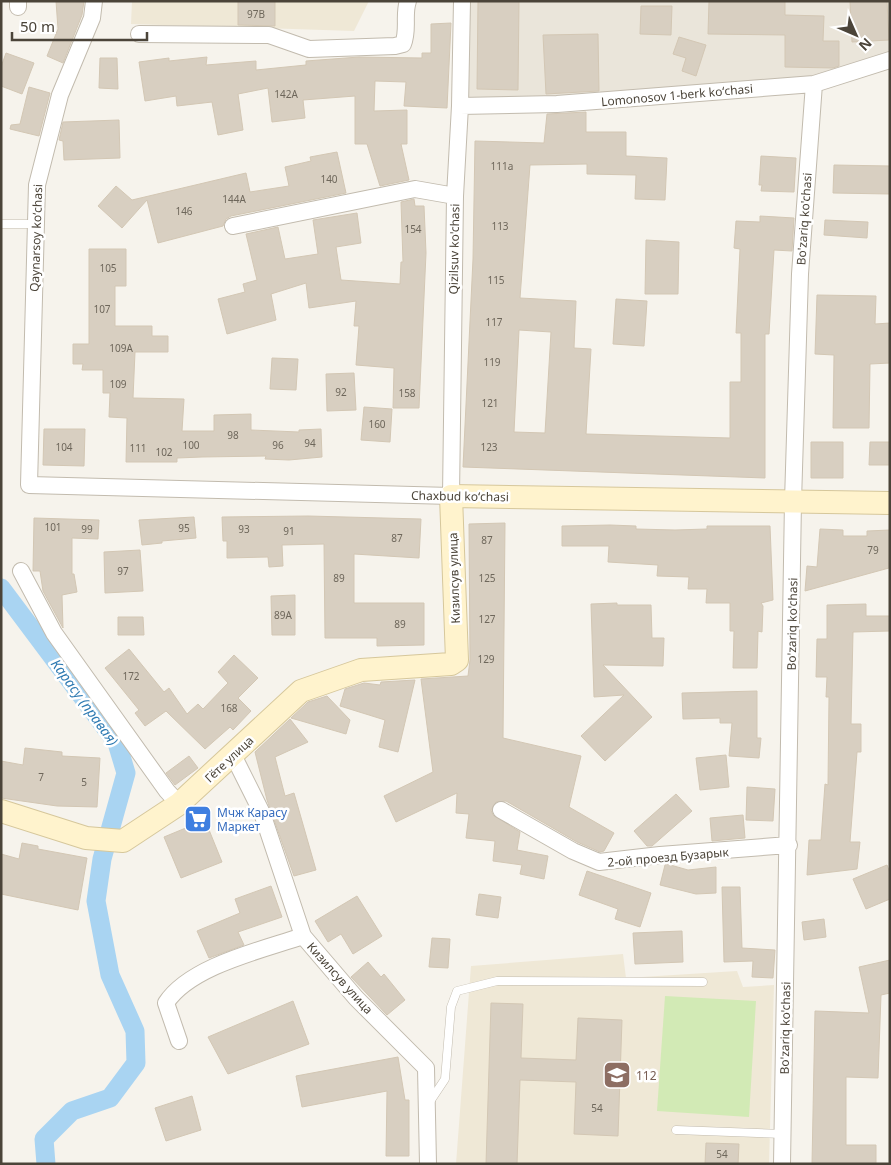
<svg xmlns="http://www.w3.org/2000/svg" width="891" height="1165" font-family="'Noto Sans',sans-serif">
<rect width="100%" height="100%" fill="#f6f3ec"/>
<!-- residential -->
<path fill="#eae5da" d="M 465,1 L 890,1 L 890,60 L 814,84 L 460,106 Z"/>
<!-- education -->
<path fill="#efe8d6" d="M 132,1 L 369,1 L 354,31 L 131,24 Z
M 623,954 L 626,978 L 737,971 L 743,987 L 774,985 L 769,1164 L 456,1164 L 471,966 Z"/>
<!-- green -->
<path fill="#d2eab5" d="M 665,996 L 756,1001 L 749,1117 L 657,1111 Z"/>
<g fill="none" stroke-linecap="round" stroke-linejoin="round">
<!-- canal -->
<path stroke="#a9d4f2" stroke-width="19" d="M 1,588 L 117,743 L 126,773 L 102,859 L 96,901 L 110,975 L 135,1031 L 136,1063 L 110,1098 L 72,1111 L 44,1139 L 46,1164"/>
</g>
<!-- building -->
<path fill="#d8cfc1" stroke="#d3c7b4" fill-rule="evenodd" d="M 56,1 L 84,1 L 82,15 L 63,63 L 47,56 L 58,29 Z
M 238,1 L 275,1 L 275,26 L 238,25 Z
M 478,1 L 519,1 L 518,90 L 477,89 Z
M 709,1 L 785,1 L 785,15 L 824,16 L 823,41 L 839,41 L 839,66 L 833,68 L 785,67 L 785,35 L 708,34 Z
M 850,1 L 887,1 L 889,40 L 852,42 Z
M 641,6 L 672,6 L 671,35 L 640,34 Z
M 451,23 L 447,108 L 404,106 L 406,82 L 375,81 L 374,111 L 407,110 L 407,144 L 401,144 L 409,180 L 380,186 L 367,144 L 355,144 L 355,96 L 303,100 L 305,118 L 272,122 L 268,88 L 238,94 L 243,130 L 218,135 L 212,102 L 177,106 L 176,96 L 145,101 L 139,62 L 169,58 L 169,61 L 207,57 L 206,65 L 256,61 L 256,70 L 306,65 L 306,61 L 359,57 L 422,58 L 422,53 L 431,53 L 431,24 Z
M 598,34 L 599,91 L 546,94 L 543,35 Z
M 679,37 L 706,45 L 696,76 L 682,71 L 686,58 L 673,54 Z
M 6,53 L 34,63 L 22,94 L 1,86 L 1,67 Z
M 100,58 L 117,58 L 118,89 L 99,88 Z
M 29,87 L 50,93 L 39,136 L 10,129 L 11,125 L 20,124 Z
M 586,112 L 586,132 L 626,132 L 626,156 L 667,158 L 665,200 L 635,199 L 636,175 L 587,174 L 587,164 L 530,165 L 520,298 L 576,301 L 574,348 L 591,349 L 586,434 L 730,438 L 730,382 L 741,382 L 741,333 L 736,333 L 740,249 L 734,248 L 736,221 L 760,222 L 760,216 L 794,218 L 792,251 L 774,250 L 769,334 L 765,334 L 765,478 L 463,467 L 473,259 L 475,141 L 544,143 L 547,114 ZM 519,330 L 551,332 L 545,433 L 514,432 Z
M 119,120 L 120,158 L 64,160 L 63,141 L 59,140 L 63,122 Z
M 337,152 L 346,193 L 231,216 L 226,219 L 223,226 L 158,243 L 147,200 L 122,228 L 98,206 L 116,186 L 132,200 L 246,173 L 250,192 L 289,186 L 285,167 L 311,161 L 310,157 Z
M 761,156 L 796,158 L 794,192 L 761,191 L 762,185 L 759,185 Z
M 834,165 L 890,166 L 890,194 L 833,193 Z
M 414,199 L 415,206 L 424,206 L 426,253 L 419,408 L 393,408 L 394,368 L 356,365 L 359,326 L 354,326 L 356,301 L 309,308 L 306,283 L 271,294 L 276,320 L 227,334 L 218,299 L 245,292 L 243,284 L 257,280 L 246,234 L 278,227 L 285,259 L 318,254 L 313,220 L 357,213 L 361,243 L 336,247 L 341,280 L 400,284 L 401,262 L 403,262 L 401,202 Z
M 825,220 L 868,222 L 867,238 L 824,235 Z
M 646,240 L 679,242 L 678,294 L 645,294 Z
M 89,249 L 126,249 L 126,286 L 115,286 L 115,326 L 152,326 L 152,336 L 168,336 L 168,352 L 135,352 L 133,398 L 184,399 L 182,431 L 214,431 L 214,415 L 251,414 L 251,430 L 299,432 L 299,430 L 321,429 L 322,457 L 289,460 L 265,459 L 266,456 L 202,457 L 177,458 L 177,462 L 126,462 L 127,418 L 109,417 L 110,393 L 103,393 L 103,370 L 82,370 L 83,364 L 73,364 L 73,344 L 89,344 Z
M 817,295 L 876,296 L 875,324 L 890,323 L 890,363 L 870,364 L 869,428 L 833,428 L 834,355 L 815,354 Z
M 616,299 L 647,301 L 644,346 L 613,344 Z
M 272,358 L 298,359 L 296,390 L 270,389 Z
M 354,373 L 356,410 L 327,411 L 326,374 Z
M 364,407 L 392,409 L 390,442 L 361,440 Z
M 44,429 L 85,429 L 84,466 L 43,465 Z
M 811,442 L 843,442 L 843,478 L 811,478 Z
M 870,442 L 890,442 L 890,465 L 869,465 Z
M 308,516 L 421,519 L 419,558 L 354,554 L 354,603 L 424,603 L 424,645 L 377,646 L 377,638 L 325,638 L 324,544 L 282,545 L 283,566 L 269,567 L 268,557 L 227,558 L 227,541 L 223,541 L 222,517 Z
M 194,517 L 196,538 L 162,541 L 162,543 L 142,545 L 139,520 Z
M 34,518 L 99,520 L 98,539 L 72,538 L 72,574 L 74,574 L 77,592 L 62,595 L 63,628 L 43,591 L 40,571 L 33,571 Z
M 505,523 L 503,738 L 581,756 L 569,807 L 614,833 L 604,851 L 600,852 L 577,842 L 506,801 L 496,802 L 491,810 L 493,815 L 520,832 L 517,850 L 548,856 L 544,879 L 520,874 L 522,865 L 493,861 L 495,841 L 466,838 L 469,814 L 456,813 L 457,793 L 396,822 L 384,796 L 433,772 L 421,679 L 468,676 L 470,660 L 469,524 Z
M 610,525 L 636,526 L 636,529 L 675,530 L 707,529 L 707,526 L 770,526 L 773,600 L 761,603 L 763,606 L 762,632 L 758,631 L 757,668 L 733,668 L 734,631 L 730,631 L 730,603 L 706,603 L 707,589 L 688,589 L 689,577 L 657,576 L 658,565 L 608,562 L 609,546 L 562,546 L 562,526 Z
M 820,529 L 843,530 L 843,536 L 867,536 L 867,531 L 890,530 L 889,568 L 805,591 L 807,566 L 817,567 Z
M 140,550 L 143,591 L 105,593 L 104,552 Z
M 295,595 L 295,635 L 272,635 L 271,596 Z
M 617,603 L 617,605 L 651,605 L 652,638 L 664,638 L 663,666 L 603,665 L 652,717 L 605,761 L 581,736 L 624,695 L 594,697 L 591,604 Z
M 866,604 L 866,616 L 890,616 L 890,631 L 853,632 L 851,724 L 861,724 L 861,752 L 857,752 L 850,842 L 860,842 L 857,869 L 807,875 L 809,840 L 821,840 L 825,784 L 828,785 L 829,697 L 826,697 L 827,677 L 816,677 L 817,639 L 827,639 L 827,605 Z
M 118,617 L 143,617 L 144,635 L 118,635 Z
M 129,649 L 164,692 L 169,688 L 187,714 L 198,704 L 203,709 L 228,683 L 218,672 L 234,655 L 258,678 L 238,698 L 251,711 L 233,730 L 230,727 L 205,749 L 166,711 L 145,726 L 135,713 L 139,710 L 105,668 Z
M 415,680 L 398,752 L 379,747 L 385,720 L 340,706 L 345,689 L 364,683 L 380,685 L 381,682 Z
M 757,691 L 757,738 L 761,738 L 759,758 L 729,756 L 732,723 L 720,723 L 720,718 L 683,719 L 682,693 Z
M 327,696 L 350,720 L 346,734 L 291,718 L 308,702 Z
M 290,719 L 308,742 L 275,757 L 285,796 L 294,793 L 316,870 L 294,876 L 267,800 L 255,752 Z
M 25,748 L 62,752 L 62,756 L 100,758 L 97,807 L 57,806 L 1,798 L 1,761 L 23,765 Z
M 726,755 L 729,787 L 700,790 L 696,758 Z
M 189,756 L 198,768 L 175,785 L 166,773 Z
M 747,787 L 775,789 L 773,821 L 746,820 Z
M 676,794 L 692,811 L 652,846 L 647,846 L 634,831 Z
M 743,815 L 745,838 L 712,841 L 710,818 Z
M 205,820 L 222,862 L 181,878 L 164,837 Z
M 22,843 L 38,846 L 38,849 L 87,858 L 78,910 L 1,894 L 1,854 L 19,859 Z
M 667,864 L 688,870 L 716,867 L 716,893 L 696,894 L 660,885 L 665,865 Z
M 887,865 L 890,873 L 890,899 L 866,909 L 853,879 Z
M 587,871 L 651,893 L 640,927 L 615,919 L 618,909 L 579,895 Z
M 271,886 L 282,917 L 238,932 L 244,945 L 209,958 L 197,931 L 240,913 L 235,899 Z
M 722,887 L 740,887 L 742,948 L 775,950 L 773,978 L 752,977 L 753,961 L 724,962 Z
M 479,894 L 501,897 L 498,918 L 476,915 Z
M 357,896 L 382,936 L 353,954 L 341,934 L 328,942 L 315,921 Z
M 824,919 L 826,937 L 804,940 L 802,922 Z
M 682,931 L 683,962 L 635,964 L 633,933 Z
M 432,938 L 450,939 L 448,968 L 429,967 Z
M 890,960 L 890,993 L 881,995 L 878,1078 L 846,1077 L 846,1145 L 876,1145 L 876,1164 L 812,1164 L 815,1011 L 869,1013 L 859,967 Z
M 368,962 L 381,977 L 384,974 L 405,1000 L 387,1015 L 351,977 Z
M 293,1001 L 309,1044 L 228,1074 L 208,1037 Z
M 491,1003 L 523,1004 L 521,1058 L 576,1060 L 578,1018 L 622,1020 L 618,1136 L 574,1134 L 576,1082 L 520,1080 L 517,1164 L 486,1164 Z
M 398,1057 L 405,1100 L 409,1100 L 409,1156 L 386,1156 L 387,1091 L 302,1107 L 296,1076 Z
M 192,1096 L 201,1130 L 166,1141 L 155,1108 Z
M 706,1143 L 739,1144 L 738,1164 L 705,1164 Z"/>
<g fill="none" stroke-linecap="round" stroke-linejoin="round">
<!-- lane casing -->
<g stroke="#c2bbae" stroke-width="9">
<path id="lane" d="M 1,224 L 36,224
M 429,1103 L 445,1079 L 451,1007 L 457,991 L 497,981 L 703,982
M 676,1130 L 783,1134"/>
</g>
<!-- street casing -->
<g stroke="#c2bbae" stroke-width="18">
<path id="street" d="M 94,1 L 92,18 L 60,95 L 37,185 L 29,485 L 451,496 L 455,196 L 460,106 L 462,1
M 18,7 L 18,1
M 139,34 L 269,35 L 309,49 L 395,46 L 403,44 C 409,30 403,15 408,1
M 460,106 L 557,104 L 814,84 L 890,60
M 233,226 L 415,189 L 455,196
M 21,571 L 54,633 L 167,791 L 179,804
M 233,755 L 262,813 L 303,936 L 356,998 L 426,1068 L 428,1164
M 501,810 L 573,851 L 599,862 L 660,855 L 789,845
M 179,1041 L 166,1003 C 190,966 262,950 303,936
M 782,1164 L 793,501 L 800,274 L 814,84"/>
</g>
<!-- secondary casing -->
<g stroke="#d6c79b" stroke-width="24">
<path id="secondary" d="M 1,811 L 86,838 L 123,841 L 179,804 L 301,691 L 361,670 L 451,664 L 457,660 L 451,496 L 890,503"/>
</g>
<!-- lane -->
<use href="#lane" stroke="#fff" stroke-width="8"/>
<!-- street -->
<use href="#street" stroke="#fff" stroke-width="16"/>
<!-- secondary -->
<use href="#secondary" stroke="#fff3cd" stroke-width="22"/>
</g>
<!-- icons -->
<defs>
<g id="supermarket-square" transform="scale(1.4375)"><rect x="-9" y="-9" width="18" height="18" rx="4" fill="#3f7fe0" stroke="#fff"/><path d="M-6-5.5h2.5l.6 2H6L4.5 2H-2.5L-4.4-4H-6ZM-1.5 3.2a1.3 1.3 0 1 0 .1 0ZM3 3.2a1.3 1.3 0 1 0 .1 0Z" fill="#fff"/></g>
<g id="school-square" transform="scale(1.4375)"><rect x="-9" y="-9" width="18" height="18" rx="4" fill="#8d6e63" stroke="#fff"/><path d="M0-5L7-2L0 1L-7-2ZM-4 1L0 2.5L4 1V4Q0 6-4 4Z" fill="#fff"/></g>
</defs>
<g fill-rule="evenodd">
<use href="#supermarket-square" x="198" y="819"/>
<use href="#school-square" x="617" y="1075"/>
</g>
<g text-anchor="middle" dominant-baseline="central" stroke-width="5" stroke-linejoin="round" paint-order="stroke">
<!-- number labels -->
<g font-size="10" fill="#6e675b">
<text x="256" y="14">97B</text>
<text x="286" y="94">142A</text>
<text x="502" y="166">111a</text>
<text x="329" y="179">140</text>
<text x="234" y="199">144A</text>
<text x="184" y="211">146</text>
<text x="500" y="226">113</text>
<text x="413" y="229">154</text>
<text x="108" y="268">105</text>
<text x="496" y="280">115</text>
<text x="102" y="309">107</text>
<text x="494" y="322">117</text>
<text x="121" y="348">109A</text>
<text x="492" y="362">119</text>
<text x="118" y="384">109</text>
<text x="341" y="392">92</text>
<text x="407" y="393">158</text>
<text x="490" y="403">121</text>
<text x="377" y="424">160</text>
<text x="233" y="435">98</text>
<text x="310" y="443">94</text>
<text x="191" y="445">100</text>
<text x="278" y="445">96</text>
<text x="64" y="447">104</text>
<text x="489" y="447">123</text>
<text x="138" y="448">111</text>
<text x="164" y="452">102</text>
<text x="53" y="527">101</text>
<text x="184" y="528">95</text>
<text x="87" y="529">99</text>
<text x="244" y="529">93</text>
<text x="289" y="531">91</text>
<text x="397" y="538">87</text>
<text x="487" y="540">87</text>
<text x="873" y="550">79</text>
<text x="123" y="571">97</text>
<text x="339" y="578">89</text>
<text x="487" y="578">125</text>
<text x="283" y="615">89A</text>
<text x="487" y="619">127</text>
<text x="400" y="624">89</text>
<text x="486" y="659">129</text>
<text x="131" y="676">172</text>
<text x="229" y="708">168</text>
<text x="41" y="777">7</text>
<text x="84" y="782">5</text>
<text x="597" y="1108">54</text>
<text x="722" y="1154">54</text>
</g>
<!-- street labels -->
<g font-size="12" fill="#4b4439" stroke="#fff">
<text transform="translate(677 95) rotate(-5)">Lomonosov 1-berk koʻchasi</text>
<text transform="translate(804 219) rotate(-86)">Bo'zariq ko'chasi</text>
<text transform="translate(36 238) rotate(-88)">Qaynarsoy koʻchasi</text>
<text transform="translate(454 249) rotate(-89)">Qizilsuv ko'chasi</text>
<text transform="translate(460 496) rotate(1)">Chaxbud koʻchasi</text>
<text transform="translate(454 578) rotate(-92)">Кизилсув улица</text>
<text transform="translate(792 624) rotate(-89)">Bo'zariq ko'chasi</text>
<text transform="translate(229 759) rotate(-43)">Гёте улица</text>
<text transform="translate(668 857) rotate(-5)">2-ой проезд Бузарык</text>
<text transform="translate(340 978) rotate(48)">Кизилсув улица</text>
<text transform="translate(785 1028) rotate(-89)">Bo'zariq ko'chasi</text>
</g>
<!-- shop labels -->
<g font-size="12" fill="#366cbe" stroke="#fff" text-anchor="start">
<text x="217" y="812">Мчж Карасу<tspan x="217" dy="14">Маркет</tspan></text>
</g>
<!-- education labels -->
<g font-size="12" fill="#785e54" stroke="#fff" text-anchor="start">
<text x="636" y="1075">112</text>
</g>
<!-- water labels -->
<g font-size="14" font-style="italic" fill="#2e7ab2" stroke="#fff">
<text transform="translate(85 702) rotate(54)">Карасу (правая)</text>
</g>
</g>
<!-- border -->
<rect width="891" height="1165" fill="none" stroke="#4b4439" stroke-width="5"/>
<!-- north arrow -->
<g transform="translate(856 35) rotate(135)" stroke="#ffffff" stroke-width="4" paint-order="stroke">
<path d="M0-4L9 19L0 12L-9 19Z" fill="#4b4439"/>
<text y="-8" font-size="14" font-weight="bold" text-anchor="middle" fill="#4b4439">N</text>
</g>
<!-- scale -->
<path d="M12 32v8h135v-8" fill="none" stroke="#4b4439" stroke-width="2.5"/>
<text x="20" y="32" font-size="15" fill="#4b4439" stroke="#ffffff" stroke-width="4" paint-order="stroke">50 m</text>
</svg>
